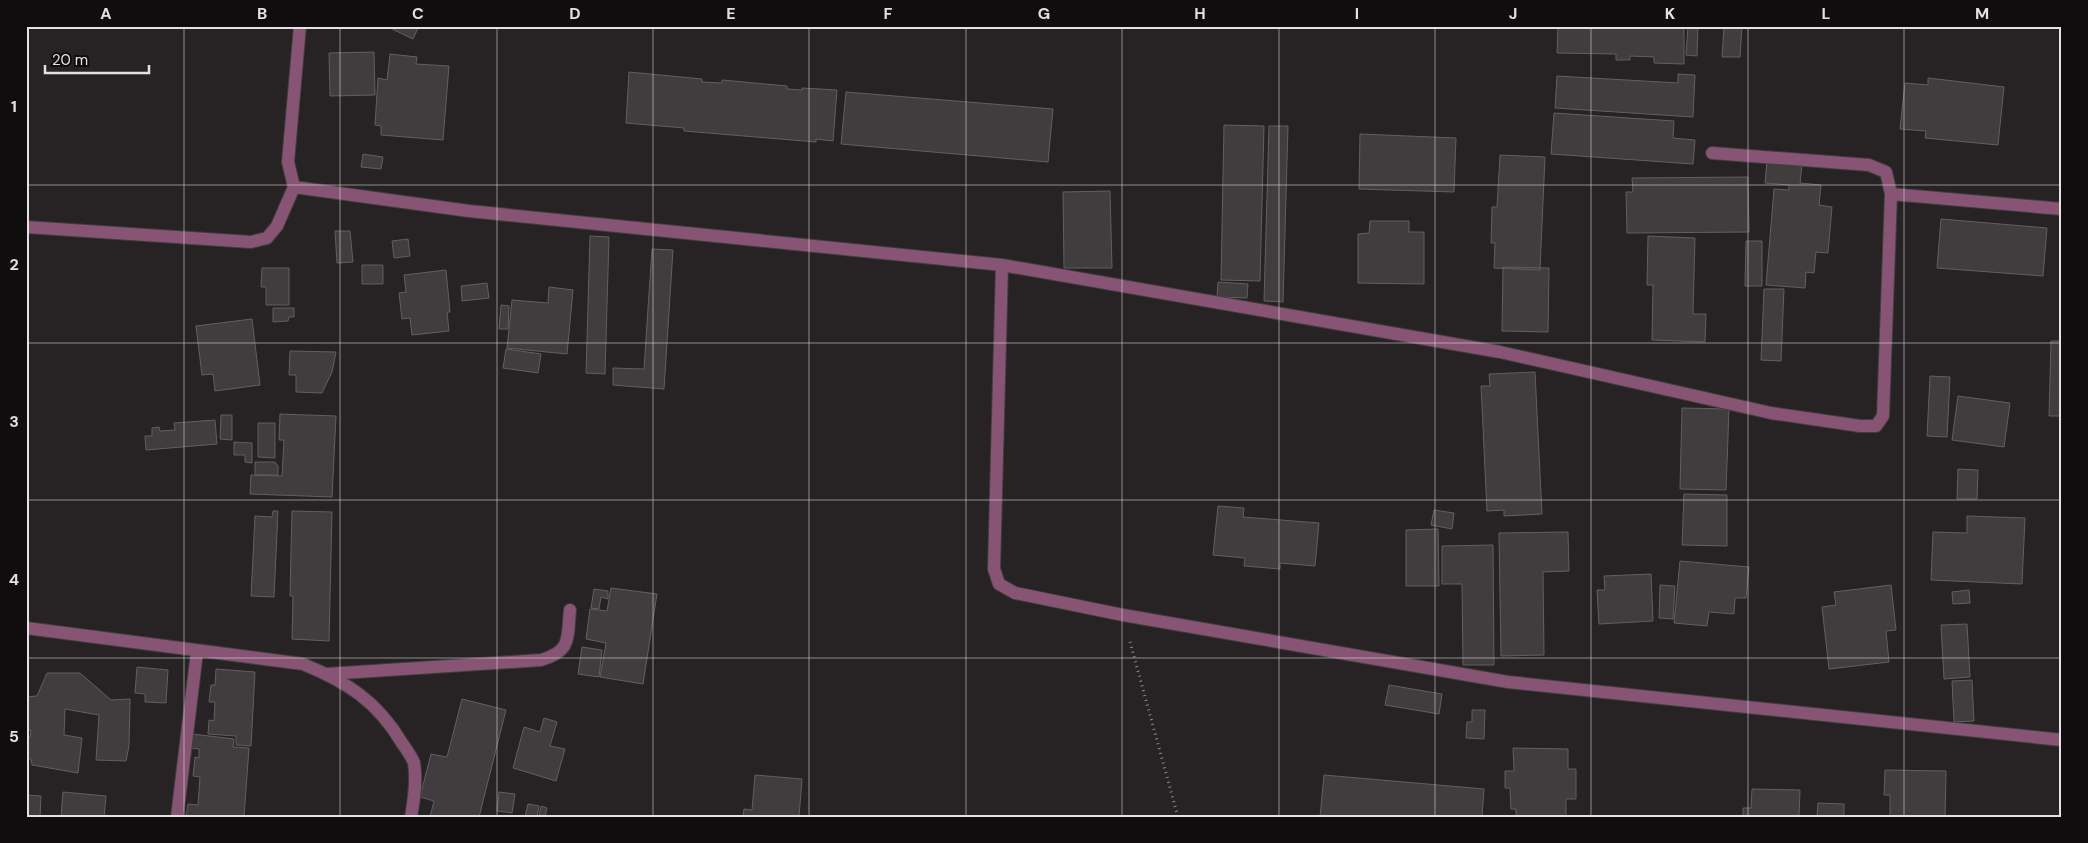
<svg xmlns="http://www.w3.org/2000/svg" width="2088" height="843" font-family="'DM Sans',sans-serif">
<rect width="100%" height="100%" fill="#272325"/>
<!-- building -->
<path fill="#413d3f" stroke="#635e61" d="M 386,26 L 419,26 L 413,39 Z
M 1558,26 L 1684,26 L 1684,64 L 1654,63 L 1654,57 L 1630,56 L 1630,60 L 1616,60 L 1616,54 L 1557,53 Z
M 1688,26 L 1698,26 L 1697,56 L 1686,55 Z
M 1724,26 L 1742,26 L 1740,57 L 1722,57 Z
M 374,52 L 375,95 L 330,96 L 329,53 Z
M 390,54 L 417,57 L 416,64 L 449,66 L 443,140 L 381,135 L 381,126 L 375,125 L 378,78 L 387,80 Z
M 629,72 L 702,79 L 702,82 L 722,83 L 722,80 L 787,86 L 787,89 L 802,90 L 802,88 L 837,90 L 833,141 L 816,139 L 816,142 L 684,131 L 684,128 L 626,123 Z
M 1678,74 L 1695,75 L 1693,117 L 1555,108 L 1557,76 L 1678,83 Z
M 1928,78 L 2004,87 L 1998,145 L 1925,138 L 1926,131 L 1900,129 L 1905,83 L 1928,85 Z
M 846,92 L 1053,109 L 1048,162 L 841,144 Z
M 1554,113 L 1674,121 L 1673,138 L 1695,140 L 1693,164 L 1551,154 Z
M 1224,125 L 1264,126 L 1260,281 L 1221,280 Z
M 1269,126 L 1288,126 L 1283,302 L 1264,301 Z
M 1360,134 L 1456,138 L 1454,192 L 1359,189 Z
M 363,154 L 383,157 L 381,169 L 361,167 Z
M 1500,155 L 1545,157 L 1540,270 L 1494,268 L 1495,243 L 1491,243 L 1492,207 L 1497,207 Z
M 1767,162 L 1802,165 L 1800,183 L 1821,185 L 1819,205 L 1832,207 L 1828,253 L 1816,252 L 1814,273 L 1806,272 L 1805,288 L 1766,285 L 1774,189 L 1789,190 L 1789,185 L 1765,183 Z
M 1748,177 L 1749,232 L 1627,233 L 1626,192 L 1633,192 L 1632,178 Z
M 1110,191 L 1112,268 L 1064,268 L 1063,192 Z
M 1941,219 L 2047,228 L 2043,276 L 1937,268 Z
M 1370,221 L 1409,221 L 1409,232 L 1424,232 L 1424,284 L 1358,283 L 1358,234 L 1369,233 Z
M 335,231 L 350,231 L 353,262 L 337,263 Z
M 590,236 L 609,237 L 605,374 L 586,373 Z
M 1648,236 L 1695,238 L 1693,314 L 1706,314 L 1705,342 L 1652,340 L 1653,285 L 1647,285 Z
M 408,239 L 410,256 L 394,258 L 392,241 Z
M 1746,241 L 1762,241 L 1762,286 L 1745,286 Z
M 652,249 L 673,250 L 664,389 L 613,385 L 613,368 L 644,369 Z
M 362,265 L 383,265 L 383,284 L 362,284 Z
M 1503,267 L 1549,268 L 1548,332 L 1502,331 Z
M 262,268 L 289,268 L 289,305 L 266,305 L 266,287 L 261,287 Z
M 446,270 L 450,312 L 447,312 L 449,331 L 412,335 L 410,318 L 402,319 L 399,293 L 406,292 L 404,275 Z
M 1218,282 L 1248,284 L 1247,298 L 1217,297 Z
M 487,283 L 489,298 L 462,301 L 461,286 Z
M 549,287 L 573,290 L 567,354 L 507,348 L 512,300 L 548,303 Z
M 1764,289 L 1784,289 L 1781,361 L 1761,360 Z
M 2061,292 L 2062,292 L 2062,322 L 2060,322 Z
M 501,305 L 509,306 L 508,329 L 499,329 Z
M 273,308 L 294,308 L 294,317 L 289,317 L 288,321 L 273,322 Z
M 252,319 L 260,385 L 215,391 L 213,374 L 202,375 L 196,326 Z
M 2051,341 L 2062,341 L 2062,416 L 2049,416 Z
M 506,349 L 541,354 L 538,373 L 503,368 Z
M 290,351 L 336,352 L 332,372 L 322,393 L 296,392 L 296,375 L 289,375 Z
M 1535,372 L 1542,514 L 1504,516 L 1504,510 L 1487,511 L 1481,386 L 1490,386 L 1489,374 Z
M 1930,376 L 1950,377 L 1947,437 L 1927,436 Z
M 1958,396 L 2010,403 L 2004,447 L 1952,440 Z
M 1682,408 L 1729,409 L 1726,490 L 1680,489 Z
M 280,414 L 336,416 L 332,497 L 250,494 L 251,475 L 282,476 L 284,440 L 279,440 Z
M 221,415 L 232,415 L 232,440 L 220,439 Z
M 215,420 L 217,444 L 146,450 L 145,436 L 152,436 L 152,428 L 159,427 L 160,431 L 175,430 L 174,423 Z
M 258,423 L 275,423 L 275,458 L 258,457 Z
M 234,442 L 252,443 L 252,463 L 245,462 L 245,455 L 234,455 Z
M 255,462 L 275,462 L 278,466 L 278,475 L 255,475 Z
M 1958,469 L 1978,470 L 1977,499 L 1957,499 Z
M 1684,494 L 1727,495 L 1727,546 L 1682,545 Z
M 1218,506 L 1244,508 L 1243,517 L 1319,523 L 1315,566 L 1280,563 L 1280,569 L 1244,566 L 1245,558 L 1213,555 Z
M 1434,510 L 1454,513 L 1452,529 L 1431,525 Z
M 273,511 L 278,511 L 274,597 L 251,596 L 255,516 L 272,517 Z
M 292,511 L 332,512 L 329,641 L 292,639 L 293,596 L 290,596 Z
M 1967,516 L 2025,518 L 2022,584 L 1931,580 L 1933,532 L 1967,533 Z
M 1438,529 L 1439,586 L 1406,586 L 1406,530 Z
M 1568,532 L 1569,571 L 1543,572 L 1544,655 L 1501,656 L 1499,533 Z
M 1493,545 L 1494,665 L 1463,665 L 1462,584 L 1442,584 L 1442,546 Z
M 1680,561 L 1749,567 L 1746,598 L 1735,598 L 1734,614 L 1709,612 L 1707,626 L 1674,623 Z
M 1651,574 L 1653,621 L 1599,624 L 1597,590 L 1605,590 L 1604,576 Z
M 1660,585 L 1675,586 L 1673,619 L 1659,618 Z
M 1891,585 L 1896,630 L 1886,631 L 1889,662 L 1829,669 L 1822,607 L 1836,605 L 1834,592 Z
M 611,588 L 657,594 L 643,684 L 600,677 L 606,643 L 586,639 L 590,609 L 607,611 Z
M 594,589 L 608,591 L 608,599 L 601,597 L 599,609 L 591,608 Z
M 1969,590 L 1970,603 L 1953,604 L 1952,592 Z
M 1967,624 L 1970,677 L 1944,679 L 1941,625 Z
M 582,647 L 602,650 L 599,677 L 578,674 Z
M 137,667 L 168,670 L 166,703 L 145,702 L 145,694 L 135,693 Z
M 216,669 L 255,672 L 251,746 L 236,745 L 236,736 L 208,734 L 209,720 L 214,721 L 215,702 L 209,702 L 211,685 L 215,685 Z
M 47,673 L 80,673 L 111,700 L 130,699 L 129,746 L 126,761 L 96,760 L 99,715 L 65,709 L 64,735 L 82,738 L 78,773 L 32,765 L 31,759 L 26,759 L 26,737 L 30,737 L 31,730 L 26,730 L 26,697 L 37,696 Z
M 1972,680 L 1974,721 L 1954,722 L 1952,681 Z
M 1389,685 L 1442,694 L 1439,714 L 1385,705 Z
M 462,699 L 506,710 L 479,817 L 430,817 L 434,801 L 420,797 L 431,754 L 447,757 Z
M 1472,710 L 1485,710 L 1484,739 L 1466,738 L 1467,722 L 1472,722 Z
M 544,718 L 557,722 L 550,746 L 565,749 L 556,781 L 513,768 L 524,727 L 540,732 Z
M 192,734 L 234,739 L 233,747 L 249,748 L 244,817 L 186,817 L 188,804 L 198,805 L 200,777 L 193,776 L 195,757 L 199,758 L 199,749 L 191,748 Z
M 1513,748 L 1568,749 L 1568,769 L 1576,769 L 1576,799 L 1566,799 L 1566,817 L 1516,817 L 1516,809 L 1511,809 L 1510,788 L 1505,788 L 1505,771 L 1514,771 Z
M 1885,770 L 1946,771 L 1945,817 L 1890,817 L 1890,795 L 1884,795 Z
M 755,775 L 802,779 L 799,817 L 743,817 L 744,809 L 752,810 Z
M 1324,775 L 1484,789 L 1482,817 L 1320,817 Z
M 1752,789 L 1800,790 L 1799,817 L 1743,817 L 1743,808 L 1751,808 Z
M 63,792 L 106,796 L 104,817 L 61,817 Z
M 499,792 L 515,794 L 512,813 L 497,811 Z
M 26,795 L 41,796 L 40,817 L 26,817 Z
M 1818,803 L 1844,804 L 1844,817 L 1817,817 Z
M 528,804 L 539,806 L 537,817 L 525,817 Z
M 541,806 L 547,808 L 545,817 L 539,817 Z"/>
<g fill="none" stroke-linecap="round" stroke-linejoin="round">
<!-- minor casing -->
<g stroke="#413e40" stroke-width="14">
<path id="minor" d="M 300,26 L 288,162 L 294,187 L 469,211 L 1002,265 L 1500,352 L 1771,413 L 1860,426 L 1876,426 L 1883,416 L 1891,194 L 2062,209
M 1712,153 L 1869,165 L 1886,172 L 1891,194
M 26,227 L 251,242 L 267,238 L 277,226 L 294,187
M 1002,265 L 994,569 L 999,584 L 1015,593 L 1123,615 L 1508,682 L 2062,740
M 26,628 L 303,664 C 347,682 377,701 402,743 C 406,749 412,757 414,763 C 417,781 414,800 411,817
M 327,674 L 541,660 C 572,651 567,638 570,610
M 177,817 L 197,652"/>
</g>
<!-- path -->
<path stroke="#8e8a8c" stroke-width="3" stroke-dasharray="1 4" stroke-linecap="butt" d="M 1130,642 L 1178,817"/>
<!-- minor -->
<use href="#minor" stroke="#885473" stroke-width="12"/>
</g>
<!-- grid -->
<path fill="none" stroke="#e4e1e3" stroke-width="1" stroke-opacity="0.55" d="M 184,26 L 184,817M 340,26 L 340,817M 497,26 L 497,817M 653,26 L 653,817M 809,26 L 809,817M 966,26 L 966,817M 1122,26 L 1122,817M 1279,26 L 1279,817M 1435,26 L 1435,817M 1591,26 L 1591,817M 1748,26 L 1748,817M 1904,26 L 1904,817M 26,185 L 2062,185M 26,343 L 2062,343M 26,500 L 2062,500M 26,658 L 2062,658"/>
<!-- border -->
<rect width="2088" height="843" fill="none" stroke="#0f0d0e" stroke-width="55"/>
<!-- scale -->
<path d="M45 65v8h104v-8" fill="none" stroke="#e4e1e3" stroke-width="2.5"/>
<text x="52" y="65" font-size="15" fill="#e4e1e3" stroke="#0f0d0e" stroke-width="4" paint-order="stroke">20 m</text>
<rect x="28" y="28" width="2032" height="788" fill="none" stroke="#e4e1e3" stroke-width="2"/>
<g font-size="16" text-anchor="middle" font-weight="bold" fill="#e4e1e3">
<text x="106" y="19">A</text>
<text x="262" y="19">B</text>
<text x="418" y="19">C</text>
<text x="575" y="19">D</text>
<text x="731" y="19">E</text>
<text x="888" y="19">F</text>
<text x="1044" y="19">G</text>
<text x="1200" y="19">H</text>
<text x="1357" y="19">I</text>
<text x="1513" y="19">J</text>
<text x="1670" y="19">K</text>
<text x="1826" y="19">L</text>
<text x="1982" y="19">M</text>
<text x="14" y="112">1</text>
<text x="14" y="270">2</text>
<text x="14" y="427">3</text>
<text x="14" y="585">4</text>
<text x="14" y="742">5</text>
</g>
</svg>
